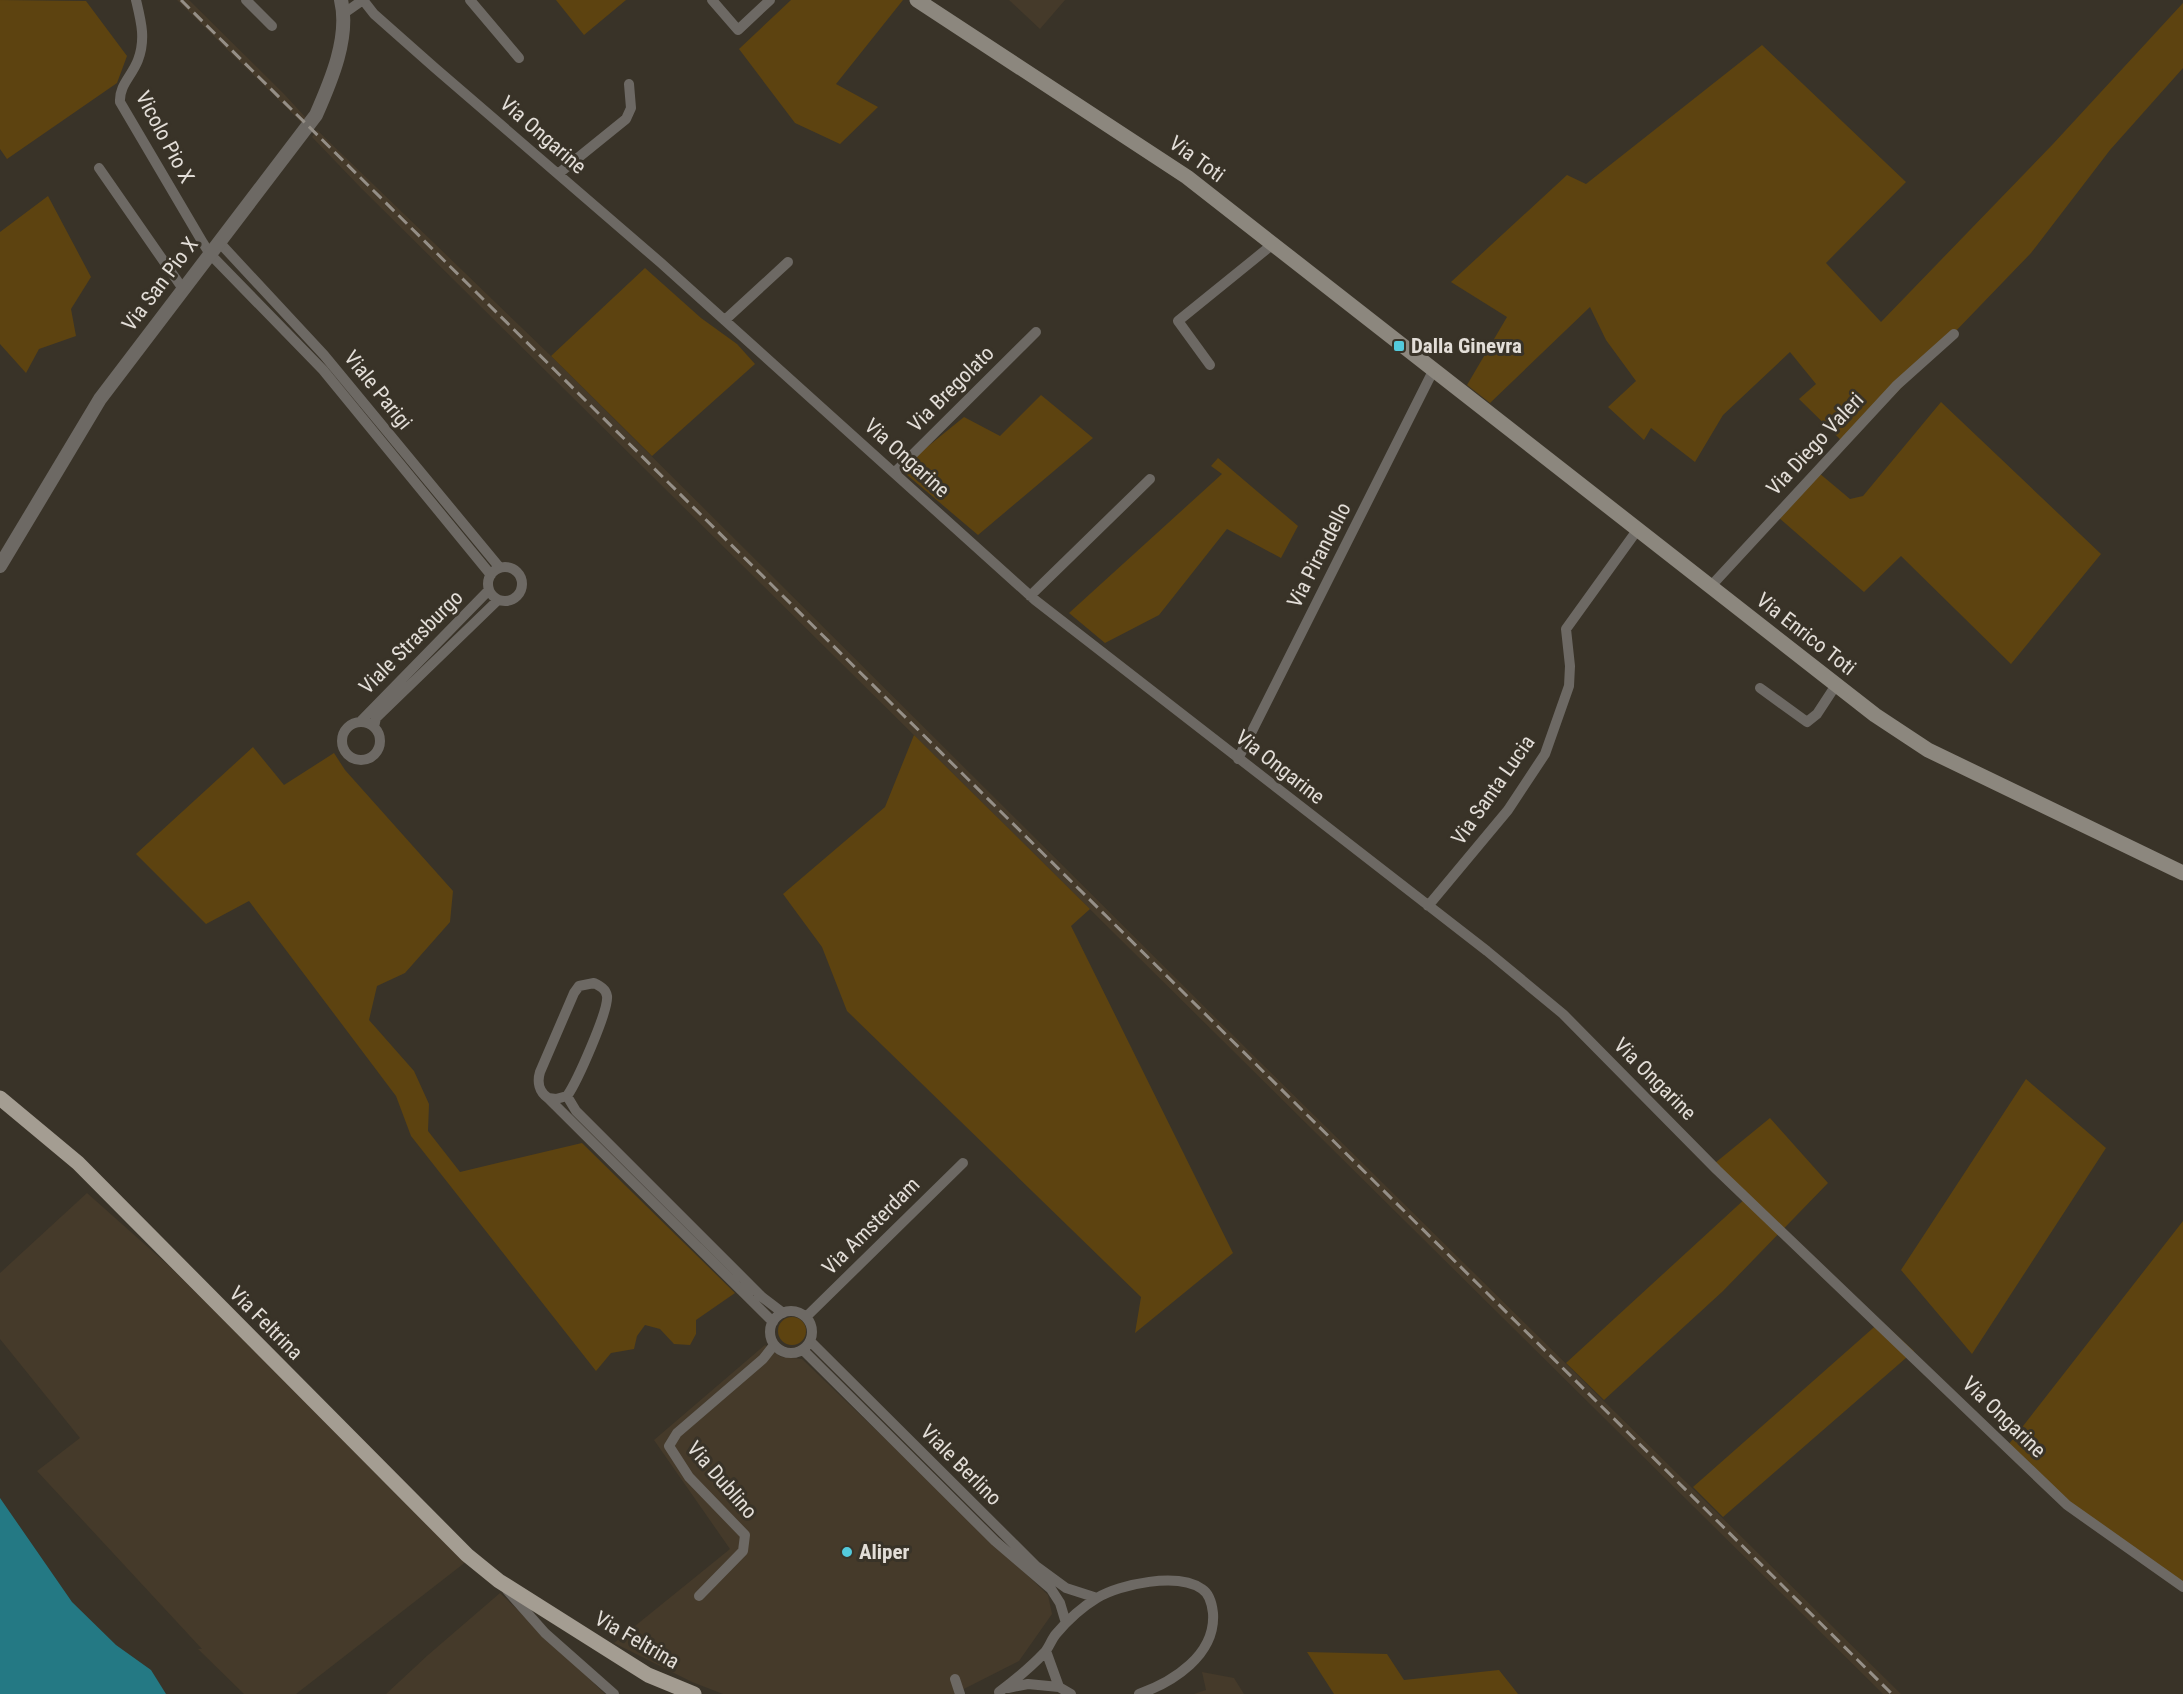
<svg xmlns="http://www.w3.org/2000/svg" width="2183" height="1694" font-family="'Roboto Condensed',sans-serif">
<rect width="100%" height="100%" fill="#393328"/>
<!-- built -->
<path fill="#453a2a" d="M 177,0 L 189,0 L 284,94 L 306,118 L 303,124 Z
M 1009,0 L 1065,0 L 1040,29 Z
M 317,130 L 551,356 L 1258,1060 L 1901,1694 L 1883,1694 L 361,188 L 312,137 Z
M 87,1193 L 168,1265 L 467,1561 L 296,1694 L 244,1694 L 198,1649 L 202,1649 L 37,1471 L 80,1438 L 0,1339 L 0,1273 Z
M 765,1345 L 781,1357 L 802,1359 L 1048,1595 L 1052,1614 L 1019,1661 L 954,1694 L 723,1694 L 692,1682 L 614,1643 L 730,1549 L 654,1440 Z
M 500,1593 L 605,1694 L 386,1694 L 428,1655 Z
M 1202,1672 L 1234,1678 L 1244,1694 L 1194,1694 L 1206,1690 Z"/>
<!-- green -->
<path fill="#5d4310" d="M 0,0 L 86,1 L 127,56 L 117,83 L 7,159 L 0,149 Z
M 556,0 L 626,0 L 584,35 Z
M 791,0 L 903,0 L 836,84 L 878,107 L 840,144 L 795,123 L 739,49 Z
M 2183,3 L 2183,68 L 2110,150 L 2031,253 L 1846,445 L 1799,399 L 1816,384 L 1790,352 L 1723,415 L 1695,462 L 1651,428 L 1644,440 L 1608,407 L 1636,381 L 1606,340 L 1590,307 L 1490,403 L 1467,385 L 1507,317 L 1451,282 L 1567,175 L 1586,184 L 1762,45 L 1906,182 L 1826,263 L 1881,322 L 2053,144 Z
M 48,196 L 91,277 L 71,309 L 76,336 L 39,349 L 26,373 L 0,344 L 0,232 Z
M 645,268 L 701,318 L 737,344 L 755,364 L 652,456 L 551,356 Z
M 1041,395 L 1093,438 L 978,535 L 900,469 L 964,417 L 1000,436 Z
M 1941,402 L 2101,554 L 2011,664 L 1901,556 L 1864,592 L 1778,517 L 1819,473 L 1850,499 L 1863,496 Z
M 1218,458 L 1298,526 L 1281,558 L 1227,529 L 1159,615 L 1105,643 L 1069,613 L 1222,474 L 1211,466 Z
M 914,735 L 1090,909 L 1071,926 L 1233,1253 L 1135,1333 L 1141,1297 L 847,1011 L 822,947 L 783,894 L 885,807 Z
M 253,747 L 284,785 L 334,753 L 345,770 L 453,891 L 450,922 L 405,973 L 377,986 L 369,1020 L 414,1071 L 429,1104 L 428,1131 L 460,1172 L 582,1143 L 735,1293 L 696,1320 L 696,1334 L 690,1345 L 674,1344 L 660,1329 L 645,1325 L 637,1336 L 634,1349 L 611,1353 L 596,1371 L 411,1136 L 396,1096 L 249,901 L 206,924 L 136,854 Z
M 2026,1079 L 2106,1148 L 1972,1354 L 1901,1270 Z
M 1770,1118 L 1828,1183 L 1723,1291 L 1604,1400 L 1566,1363 L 1747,1197 L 1715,1163 Z
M 2183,1221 L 2183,1585 L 2106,1538 L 2009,1444 Z
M778 1331a14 14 0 1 1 28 0a14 14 0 1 1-28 0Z
M 1881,1321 L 1914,1351 L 1723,1517 L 1693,1487 Z
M 1307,1652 L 1387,1654 L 1404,1680 L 1499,1670 L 1518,1694 L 1334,1694 Z"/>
<!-- water -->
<path fill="#247984" d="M 0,1498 L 72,1602 L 116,1645 L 151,1670 L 166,1694 L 0,1694 Z"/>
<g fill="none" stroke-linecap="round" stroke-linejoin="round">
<!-- minor -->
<path stroke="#6d6964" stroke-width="10" d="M 136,0 C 141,21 146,39 138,60 C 132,76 119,85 120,102 L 203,243 L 210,254 L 323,370 L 491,575
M 246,0 L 272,26
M 470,0 L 519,58
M 712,0 L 738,30 L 770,0
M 343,14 L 363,0 L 374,14 L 435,68 L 661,263 L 1035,600 L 1487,951 L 1563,1014 L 1717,1170 L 2067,1505 L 2183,1587
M 99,168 L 183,289
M 558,174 L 626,119 L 631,108 L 629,84
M 219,242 L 324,355 L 500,568
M 725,320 L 788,262
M 1210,365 L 1178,321 L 1273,244
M 894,473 L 1036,332
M488 584a17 17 0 1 1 34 0a17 17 0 1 1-34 0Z
M 1711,586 L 1897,385 L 1954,334
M 1030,596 L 1150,479
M 1760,688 L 1807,722 L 1817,714 L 1836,685
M 360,722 L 489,590
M342 741a19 19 0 1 1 38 0a19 19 0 1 1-38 0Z
M 374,727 L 376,718 L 498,600
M 1238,759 L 1434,369
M 1428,906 L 1508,810 L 1545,754 L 1569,686 L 1570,666 L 1566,629 L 1638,529
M 594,983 C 600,986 606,989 607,996 C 609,1010 577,1082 567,1096 L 556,1099 L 548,1098 C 539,1092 537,1082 540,1072 L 574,993 L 579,986 Z
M 567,1096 L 576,1111 L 762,1297 L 783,1313
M 548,1098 L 773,1322
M770 1332a21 21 0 1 1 42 0a21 21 0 1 1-42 0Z
M 806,1317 L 963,1163
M 810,1341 L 1036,1566 L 1066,1588 L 1097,1598
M 803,1350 L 995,1541 L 1051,1589 L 1060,1603 L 1066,1623
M 507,1590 L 545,1633 L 614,1694
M 699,1596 L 743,1551 L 745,1535 L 689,1477 L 669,1446 L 677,1433 L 763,1359 L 774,1345
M 1046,1651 L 1059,1687 L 1071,1694
M 955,1679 L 960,1694
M 1008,1688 L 1028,1684 L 1059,1687
M 999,1692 C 1015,1680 1030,1668 1044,1653 C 1049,1648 1051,1640 1056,1634 C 1067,1621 1082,1607 1097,1598 C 1120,1584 1178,1572 1202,1589 C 1210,1594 1212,1604 1213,1613 C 1216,1655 1173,1682 1139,1694"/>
<!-- tertiary -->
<path stroke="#6d6964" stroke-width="14" d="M 0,566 L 100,399 L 316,115 C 331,81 350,37 341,0"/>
<!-- secondary -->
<path stroke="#8c877e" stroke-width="15" d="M 917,0 L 1187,177 L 1875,715 L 1928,750 L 2183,873"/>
<!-- primary -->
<path stroke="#a49d92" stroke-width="15" d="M 0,1098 L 78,1163 L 467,1555 L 499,1581 L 648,1675 L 694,1694"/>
<!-- rail -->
<path stroke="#958f87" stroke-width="3" stroke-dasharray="12 6" stroke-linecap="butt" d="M 181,0 L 1892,1694"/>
</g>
<!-- markers -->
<g fill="#53cadc" stroke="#393328" stroke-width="2">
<rect x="1393" y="340" width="12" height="12" rx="3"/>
<circle cx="847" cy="1552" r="6"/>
</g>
<g text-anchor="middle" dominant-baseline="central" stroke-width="6" stroke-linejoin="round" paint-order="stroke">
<!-- street labels -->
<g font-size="21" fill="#e3ded8" stroke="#393328">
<text transform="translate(543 135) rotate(41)">Via Ongarine</text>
<text transform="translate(165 137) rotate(62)">Vicolo Pio X</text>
<text transform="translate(1197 159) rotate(36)">Via Toti</text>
<text transform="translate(160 284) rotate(-53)">Via San Pio X</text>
<text transform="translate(951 389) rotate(-45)">Via Bregolato</text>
<text transform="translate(378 390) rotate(51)">Viale Parigi</text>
<text transform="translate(1815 444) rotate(-47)">Via Diego Valeri</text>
<text transform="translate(907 458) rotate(42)">Via Ongarine</text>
<text transform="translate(1319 555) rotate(-63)">Via Pirandello</text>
<text transform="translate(1806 634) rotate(38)">Via Enrico Toti</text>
<text transform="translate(411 642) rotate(-45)">Viale Strasburgo</text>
<text transform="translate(1280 767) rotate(38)">Via Ongarine</text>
<text transform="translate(1493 790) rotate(-55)">Via Santa Lucia</text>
<text transform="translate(1655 1079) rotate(45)">Via Ongarine</text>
<text transform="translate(871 1226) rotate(-45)">Via Amsterdam</text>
<text transform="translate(266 1323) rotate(45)">Via Feltrina</text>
<text transform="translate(2004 1417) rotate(44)">Via Ongarine</text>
<text transform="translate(961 1465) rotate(45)">Viale Berlino</text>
<text transform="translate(722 1480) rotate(49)">Via Dublino</text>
<text transform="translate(637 1640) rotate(30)">Via Feltrina</text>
</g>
<!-- poi labels -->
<g font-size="21" font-weight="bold" fill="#e3ded8" stroke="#393328" text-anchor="start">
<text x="1411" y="346">Dalla Ginevra</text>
<text x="859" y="1552">Aliper</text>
</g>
</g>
</svg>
